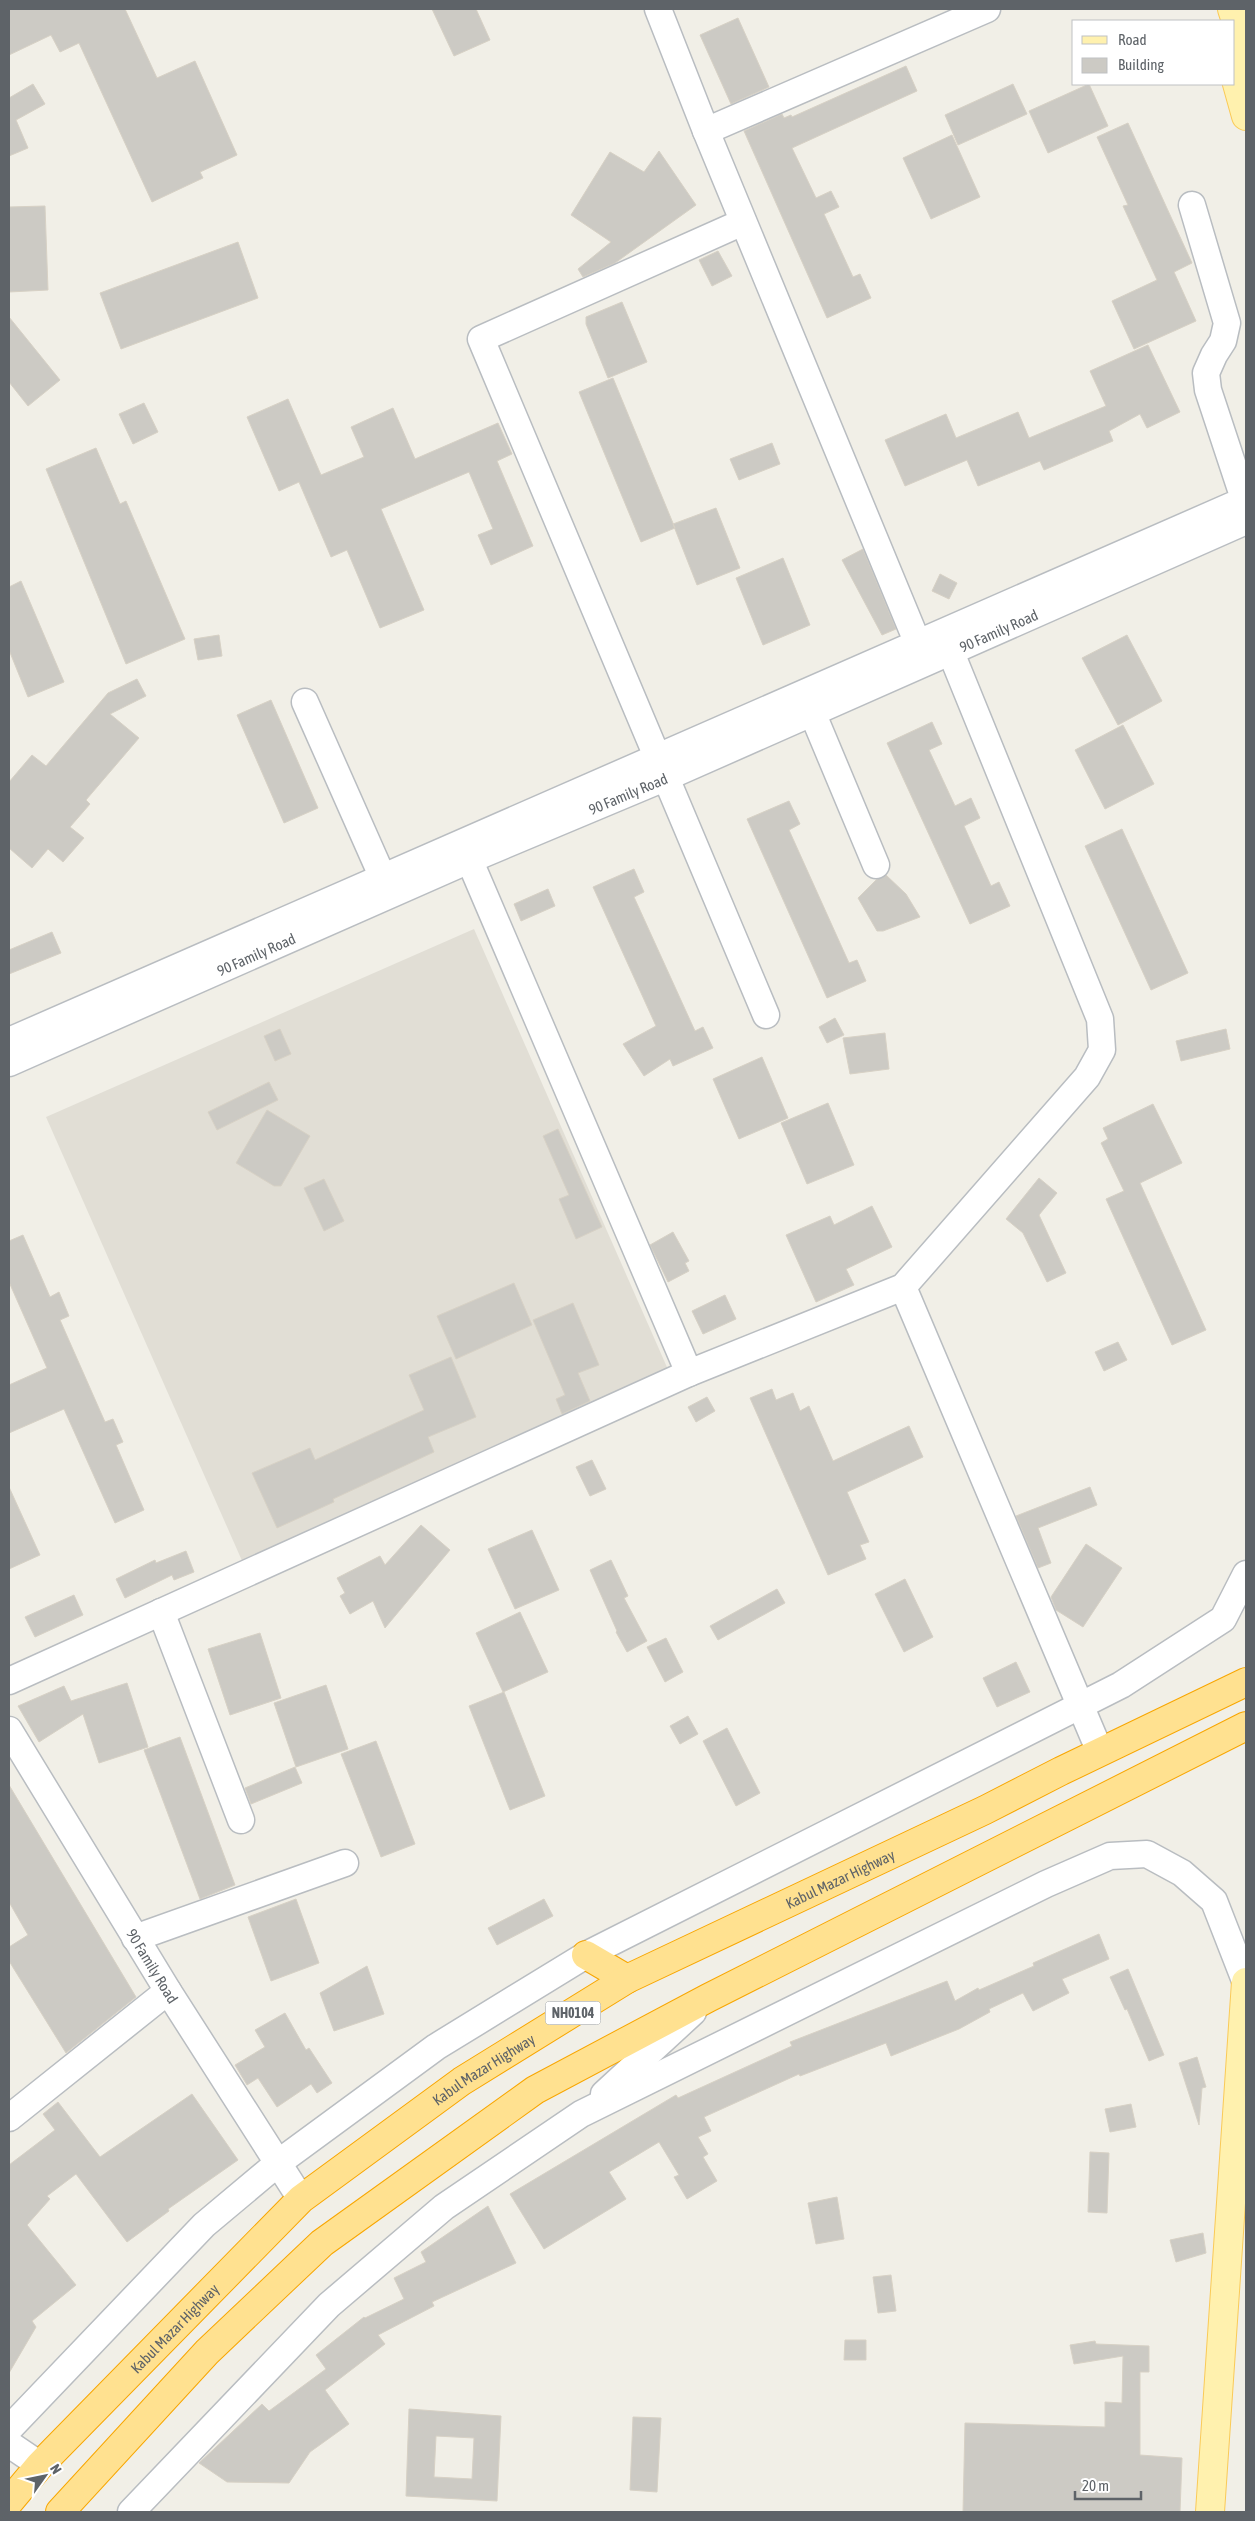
<svg xmlns="http://www.w3.org/2000/svg" width="1255" height="2521" font-family="'Asap Condensed',sans-serif">
<rect width="100%" height="100%" fill="#f1efe7"/>
<!-- education -->
<path fill="#e1ded5" d="M 474,929 L 670,1374 L 243,1563 L 46,1117 Z"/>
<!-- building -->
<path fill="#cccac4" stroke="#d7d1c5" fill-rule="evenodd" d="M 9,9 L 125,9 L 157,78 L 195,61 L 237,155 L 200,172 L 203,178 L 152,202 L 79,43 L 60,52 L 51,35 L 9,55 Z
M 432,9 L 476,9 L 490,40 L 454,56 Z
M 738,18 L 769,87 L 731,104 L 700,35 Z
M 906,66 L 917,91 L 792,148 L 816,198 L 831,191 L 839,207 L 824,214 L 853,277 L 860,274 L 871,298 L 827,318 L 744,131 L 782,114 L 784,118 L 791,115 L 792,117 Z
M 33,84 L 45,104 L 16,120 L 28,148 L 9,156 L 9,98 Z
M 1013,84 L 1027,114 L 958,145 L 945,115 Z
M 1089,84 L 1108,126 L 1048,153 L 1029,111 Z
M 1128,123 L 1192,263 L 1174,272 L 1196,321 L 1134,349 L 1112,301 L 1157,280 L 1123,206 L 1128,205 L 1097,137 Z
M 952,135 L 980,197 L 931,219 L 903,158 Z
M 659,151 L 696,205 L 615,263 L 583,277 L 578,269 L 611,242 L 571,215 L 610,152 L 644,172 Z
M 45,206 L 48,290 L 9,292 L 9,207 Z
M 238,242 L 258,298 L 121,349 L 100,293 Z
M 718,251 L 732,276 L 712,286 L 699,260 Z
M 622,302 L 647,362 L 608,378 L 586,324 L 586,317 Z
M 9,317 L 60,380 L 28,406 L 9,382 Z
M 1148,345 L 1180,412 L 1147,428 L 1140,414 L 1109,431 L 1113,441 L 1044,470 L 1040,461 L 978,486 L 967,460 L 905,486 L 885,440 L 946,414 L 956,438 L 1018,412 L 1029,438 L 1106,406 L 1090,371 Z
M 613,378 L 675,528 L 641,542 L 579,392 Z
M 288,399 L 321,475 L 364,457 L 351,427 L 393,408 L 415,459 L 498,423 L 512,454 L 497,461 L 533,546 L 491,565 L 478,535 L 493,529 L 469,472 L 381,509 L 424,610 L 380,628 L 347,550 L 331,557 L 299,482 L 279,491 L 247,417 Z
M 144,403 L 158,432 L 133,444 L 119,414 Z
M 772,443 L 780,464 L 739,480 L 730,459 Z
M 96,448 L 120,504 L 126,501 L 185,639 L 126,664 L 46,469 Z
M 716,508 L 740,568 L 697,585 L 673,524 Z
M 863,549 L 896,629 L 882,635 L 842,560 Z
M 783,558 L 810,625 L 763,645 L 736,578 Z
M 940,574 L 957,583 L 949,599 L 932,591 Z
M 21,581 L 64,682 L 28,697 L 9,650 L 9,587 Z
M 219,635 L 222,656 L 198,660 L 194,639 Z
M 1127,635 L 1162,701 L 1118,725 L 1082,658 Z
M 137,679 L 146,696 L 110,714 L 139,738 L 86,800 L 90,804 L 70,827 L 84,838 L 63,862 L 48,849 L 32,868 L 9,848 L 9,782 L 32,755 L 46,766 L 108,693 Z
M 271,700 L 318,808 L 284,823 L 237,715 Z
M 932,722 L 942,744 L 929,750 L 955,806 L 971,798 L 980,818 L 964,826 L 991,886 L 999,882 L 1010,906 L 970,924 L 887,743 Z
M 1123,725 L 1154,784 L 1105,809 L 1075,750 Z
M 789,801 L 800,824 L 789,830 L 849,963 L 857,960 L 866,981 L 827,998 L 747,819 Z
M 1122,829 L 1188,973 L 1151,990 L 1085,846 Z
M 634,869 L 644,892 L 634,897 L 695,1031 L 703,1027 L 713,1048 L 673,1066 L 670,1059 L 644,1076 L 623,1044 L 656,1026 L 593,887 Z
M 886,875 L 906,894 L 920,917 L 883,931 L 877,931 L 858,898 L 876,880 Z
M 548,889 L 555,906 L 521,921 L 514,904 Z
M 52,932 L 61,953 L 9,974 L 9,950 Z
M 835,1018 L 844,1035 L 827,1043 L 819,1027 Z
M 280,1029 L 291,1054 L 275,1061 L 264,1036 Z
M 1226,1029 L 1230,1049 L 1181,1061 L 1176,1041 Z
M 885,1033 L 889,1069 L 850,1074 L 843,1038 Z
M 762,1057 L 788,1118 L 739,1139 L 713,1079 Z
M 269,1082 L 278,1100 L 217,1130 L 208,1112 Z
M 828,1103 L 854,1165 L 807,1184 L 781,1123 Z
M 1153,1104 L 1182,1163 L 1140,1183 L 1206,1330 L 1172,1345 L 1106,1199 L 1124,1191 L 1101,1143 L 1108,1139 L 1103,1128 Z
M 267,1110 L 310,1136 L 281,1186 L 274,1186 L 236,1163 Z
M 558,1129 L 602,1227 L 576,1239 L 559,1199 L 569,1195 L 543,1136 Z
M 1039,1178 L 1057,1193 L 1039,1215 L 1066,1273 L 1047,1282 L 1023,1233 L 1006,1219 Z
M 324,1179 L 344,1221 L 324,1231 L 304,1188 Z
M 872,1206 L 892,1247 L 846,1269 L 854,1285 L 816,1302 L 786,1235 L 830,1216 L 834,1225 Z
M 673,1232 L 689,1261 L 685,1263 L 689,1271 L 668,1282 L 650,1245 Z
M 23,1235 L 50,1297 L 59,1292 L 69,1316 L 60,1320 L 105,1422 L 113,1419 L 123,1442 L 116,1445 L 144,1510 L 115,1523 L 64,1409 L 9,1433 L 9,1385 L 47,1368 L 9,1282 L 9,1241 Z
M 514,1283 L 532,1325 L 456,1359 L 437,1316 Z
M 725,1295 L 736,1319 L 703,1334 L 692,1311 Z
M 573,1303 L 599,1365 L 578,1373 L 590,1401 L 562,1414 L 556,1399 L 565,1395 L 533,1320 Z
M 1118,1342 L 1127,1360 L 1104,1371 L 1095,1352 Z
M 451,1357 L 476,1417 L 428,1437 L 434,1452 L 333,1499 L 334,1502 L 277,1528 L 252,1473 L 310,1448 L 315,1460 L 424,1410 L 409,1375 Z
M 772,1389 L 776,1400 L 793,1393 L 800,1411 L 809,1406 L 833,1461 L 909,1426 L 923,1457 L 847,1492 L 869,1542 L 860,1545 L 866,1559 L 828,1575 L 750,1398 Z
M 707,1397 L 715,1411 L 696,1422 L 688,1407 Z
M 592,1460 L 606,1489 L 590,1496 L 576,1467 Z
M 9,1487 L 40,1555 L 9,1569 Z
M 1090,1487 L 1097,1505 L 1038,1528 L 1051,1563 L 1038,1568 L 1016,1516 Z
M 421,1525 L 450,1550 L 385,1628 L 373,1601 L 350,1614 L 340,1596 L 345,1593 L 337,1578 L 380,1556 L 385,1565 Z
M 532,1530 L 559,1590 L 515,1609 L 488,1549 Z
M 1086,1544 L 1122,1568 L 1083,1627 L 1056,1610 L 1051,1597 Z
M 186,1551 L 194,1572 L 174,1580 L 172,1575 L 125,1598 L 116,1579 L 155,1560 L 156,1563 Z
M 611,1560 L 628,1596 L 624,1598 L 647,1641 L 627,1652 L 616,1632 L 617,1631 L 590,1570 Z
M 905,1579 L 933,1637 L 904,1652 L 875,1594 Z
M 777,1589 L 785,1603 L 718,1640 L 710,1626 Z
M 74,1595 L 83,1615 L 35,1637 L 25,1617 Z
M 520,1612 L 548,1672 L 503,1692 L 476,1633 Z
M 260,1633 L 281,1698 L 230,1715 L 208,1649 Z
M 666,1638 L 683,1672 L 665,1682 L 647,1647 Z
M 1016,1662 L 1030,1692 L 997,1707 L 983,1678 Z
M 127,1683 L 148,1747 L 99,1763 L 83,1714 L 39,1742 L 18,1706 L 64,1686 L 71,1701 Z
M 326,1685 L 348,1749 L 296,1767 L 274,1703 Z
M 504,1692 L 545,1796 L 510,1810 L 469,1706 Z
M 688,1716 L 698,1734 L 680,1744 L 670,1726 Z
M 727,1728 L 760,1793 L 736,1806 L 703,1741 Z
M 180,1737 L 235,1885 L 200,1899 L 144,1750 Z
M 376,1741 L 415,1844 L 381,1857 L 341,1754 Z
M 295,1767 L 302,1783 L 251,1804 L 245,1788 Z
M 9,1785 L 136,1997 L 66,2053 L 9,1961 L 9,1947 L 28,1935 L 9,1902 Z
M 296,1899 L 319,1963 L 271,1981 L 248,1917 Z
M 544,1899 L 553,1916 L 497,1945 L 488,1928 Z
M 1099,1934 L 1109,1959 L 1062,1979 L 1069,1993 L 1033,2011 L 1023,1993 L 989,2009 L 990,2012 L 959,2029 L 891,2056 L 886,2043 L 800,2076 L 799,2074 L 704,2117 L 711,2131 L 698,2137 L 708,2154 L 703,2157 L 717,2181 L 687,2199 L 674,2177 L 679,2175 L 659,2142 L 609,2172 L 626,2199 L 544,2249 L 510,2194 L 676,2095 L 678,2098 L 792,2046 L 790,2042 L 947,1981 L 955,2001 L 978,1988 L 979,1990 L 1034,1966 L 1033,1963 Z
M 367,1966 L 384,2014 L 334,2031 L 320,1993 Z
M 1128,1969 L 1164,2055 L 1149,2061 L 1127,2009 L 1125,2010 L 1110,1977 Z
M 285,2013 L 306,2050 L 309,2048 L 332,2083 L 317,2093 L 311,2084 L 277,2107 L 258,2078 L 247,2085 L 235,2065 L 265,2047 L 255,2030 Z
M 1197,2057 L 1206,2087 L 1202,2088 L 1199,2125 L 1179,2063 Z
M 192,2094 L 238,2160 L 168,2209 L 169,2211 L 127,2242 L 76,2174 L 47,2196 L 50,2199 L 27,2225 L 76,2285 L 32,2321 L 36,2327 L 9,2373 L 9,2165 L 55,2130 L 43,2114 L 58,2102 L 100,2157 Z
M 1131,2104 L 1136,2127 L 1110,2132 L 1105,2109 Z
M 1090,2152 L 1109,2153 L 1107,2213 L 1088,2212 Z
M 837,2197 L 844,2239 L 816,2244 L 808,2203 Z
M 488,2206 L 516,2263 L 432,2302 L 434,2306 L 378,2335 L 385,2344 L 325,2390 L 349,2424 L 310,2452 L 289,2483 L 227,2482 L 199,2463 L 262,2404 L 269,2411 L 326,2369 L 316,2355 L 364,2317 L 365,2318 L 404,2299 L 394,2278 L 426,2262 L 421,2252 Z
M 1203,2233 L 1206,2253 L 1176,2262 L 1170,2240 Z
M 891,2275 L 896,2311 L 878,2313 L 873,2277 Z
M 845,2340 L 866,2340 L 866,2360 L 844,2360 Z
M 1095,2341 L 1096,2344 L 1149,2346 L 1149,2372 L 1140,2372 L 1140,2455 L 1182,2458 L 1180,2512 L 963,2512 L 965,2423 L 1105,2427 L 1105,2402 L 1122,2403 L 1123,2356 L 1074,2364 L 1070,2345 Z
M 409,2409 L 501,2416 L 497,2501 L 406,2496 ZM 436,2436 L 474,2438 L 472,2479 L 434,2477 Z
M 633,2417 L 661,2418 L 657,2492 L 630,2490 Z"/>
<g fill="none" stroke-linecap="round" stroke-linejoin="round">
<!-- minor casing -->
<g stroke="#b9bdc1" stroke-width="29">
<g id="minor">
<path d="M 658,9 L 706,131 L 918,644"/>
<path d="M 706,131 L 987,9"/>
<path d="M 1192,205 L 1227,323 L 1223,341 L 1214,355 L 1206,373 L 1208,390 L 1246,505"/>
<path d="M 743,222 L 481,339 L 766,1015"/>
<path d="M 305,702 L 383,878"/>
<path d="M 812,712 L 876,865"/>
<path d="M 463,845 L 689,1373"/>
<path d="M 9,1041 C 417,863 825,686 1231,506 L 1246,504"/>
<path id="s1" d="M 9,1063 L 469,860 L 667,777 L 1246,521"/>
<path d="M 903,1287 L 1100,1752"/>
<path d="M 161,1612 L 241,1820"/>
<path d="M 9,1681 L 689,1373 L 903,1287 L 1087,1077 L 1102,1050 L 1100,1019 L 943,633"/>
<path id="s2" d="M 9,1730 L 168,1991 L 301,2199"/>
<path d="M 135,1938 L 345,1863"/>
<path d="M 604,2094 L 693,2012"/>
<path d="M 9,2118 L 168,1991"/>
<path d="M 9,2429 L 204,2225 L 278,2163 L 436,2047 L 586,1955 L 1121,1685 L 1223,1619 L 1246,1574"/>
<path d="M 9,2444 L 40,2465"/>
<path d="M 131,2512 L 329,2305 L 444,2207 L 581,2114 L 1046,1884 L 1110,1856 L 1147,1854 L 1182,1873 L 1214,1901 L 1246,1983"/>
</g>
</g>
<!-- major casing -->
<g stroke="#faca57" stroke-width="30">
<path id="major" d="M 1232,9 L 1246,52
M 1234,73 L 1246,116
M 1210,2512 L 1246,1982"/>
</g>
<!-- highway casing -->
<g stroke="#f8a600" stroke-width="30">
<g id="highway">
<path d="M 586,1955 L 627,1979"/>
<path id="s3" d="M 9,2502 L 40,2465 L 301,2199 L 462,2081 L 627,1979 L 985,1810 L 1061,1771 L 1246,1682"/>
<path d="M 60,2512 L 207,2352 L 322,2243 L 535,2090 L 708,1998 L 1246,1726"/>
</g>
</g>
<!-- minor -->
<use href="#minor" stroke="#fff" stroke-width="26"/>
<!-- major -->
<use href="#major" stroke="#fff1ae" stroke-width="28"/>
<!-- highway -->
<use href="#highway" stroke="#ffe190" stroke-width="28"/>
</g>
<g text-anchor="middle" dominant-baseline="central" stroke-width="5" stroke-linejoin="round" paint-order="stroke">
<!-- shield labels -->
<rect fill="#fff" stroke="#8e9295" stroke-width="1" x="545.5" y="2001.5" width="55" height="23" rx="4"/>
<g font-size="14" font-weight="bold" fill="#5e6368">
<text x="573" y="2013">NH0104</text>
</g>
<!-- street labels -->
<g font-size="15" fill="#5e6368" stroke="#fff">
<text stroke="none"><textPath href="#s1" startOffset="1080">90 Family Road</textPath></text>
<text stroke="none"><textPath href="#s1" startOffset="675">90 Family Road</textPath></text>
<text stroke="none"><textPath href="#s1" startOffset="270">90 Family Road</textPath></text>
<text stroke="none"><textPath href="#s3" startOffset="1050">Kabul Mazar Highway</textPath></text>
<text stroke="none"><textPath href="#s2" startOffset="276">90 Family Road</textPath></text>
<text stroke="none"><textPath href="#s3" startOffset="645">Kabul Mazar Highway</textPath></text>
<text stroke="none"><textPath href="#s3" startOffset="240">Kabul Mazar Highway</textPath></text>
</g>
</g>
<!-- border -->
<rect width="1255" height="2521" fill="none" stroke="#5e6368" stroke-width="20"/>
<!-- legend -->
<rect x="1072" y="20" width="162" height="65" fill="#ffffff" stroke="#bfc1c3"/>
<rect x="1082" y="36" width="25" height="8" fill="#fff1ae" stroke="#bfc1c3"/>
<text x="1118" y="45" font-size="15" fill="#5e6368">Road</text>
<rect x="1082" y="58" width="25" height="15" fill="#cccac4" stroke="#bfc1c3"/>
<text x="1118" y="70" font-size="15" fill="#5e6368">Building</text>
<!-- north arrow -->
<g transform="translate(45 2476) rotate(57)" stroke="#ffffff" stroke-width="4" paint-order="stroke">
<path d="M0-4L9 19L0 12L-9 19Z" fill="#5e6368"/>
<text y="-8" font-size="14" font-weight="bold" text-anchor="middle" fill="#5e6368">N</text>
</g>
<!-- scale -->
<path d="M1075 2491v8h66v-8" fill="none" stroke="#5e6368" stroke-width="2.5"/>
<text x="1082" y="2491" font-size="15" fill="#5e6368" stroke="#ffffff" stroke-width="4" paint-order="stroke">20 m</text>
</svg>
